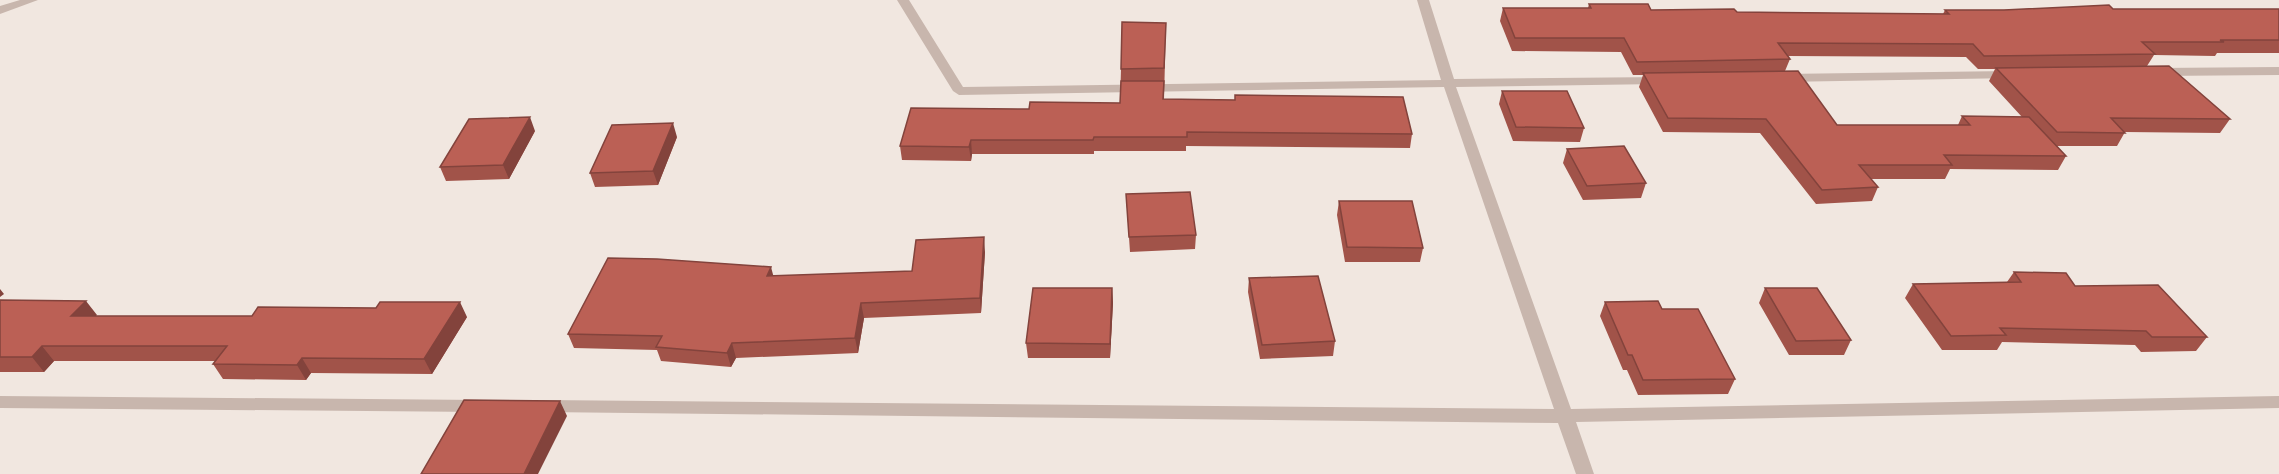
<svg xmlns="http://www.w3.org/2000/svg" width="2279" height="474" font-family="'PT Sans',sans-serif">
<rect width="100%" height="100%" fill="#f1e7e0"/>
<g fill="none" stroke-linecap="round" stroke-linejoin="round">
<!-- minor -->
<path fill="#c8b6ad" fill-rule="evenodd" d="M 20,0 L 38,0 L 0,14 L 0,6 Z
M 897,0 L 909,0 L 963,87 L 1441,80 L 1417,0 L 1429,0 L 1454,79 L 1664,77 L 1665,80 L 1664,83 L 1659,84 L 1456,87 L 1571,409 L 2279,396 L 2279,408 L 1576,422 L 1594,474 L 1576,474 L 1558,423 L 543,412 L 537,411 L 534,406 L 537,401 L 543,400 L 1554,409 L 1444,87 L 959,95 L 953,91 Z
M 2279,67 L 2279,75 L 2157,76 L 2151,72 L 2157,68 Z
M 2010,71 L 2014,72 L 2016,75 L 2014,78 L 1782,82 L 1776,78 L 1782,74 Z
M 0,396 L 480,400 L 486,401 L 489,406 L 486,411 L 480,412 L 0,408 Z"/>
</g>
<!-- wall -->
<path fill="#a15349" fill-rule="evenodd" d="M 1589,4 L 1651,10 L 1737,12 L 1943,14 L 1945,10 L 2279,9 L 2279,53 L 2217,53 L 2215,56 L 2154,55 L 2147,66 L 2230,119 L 2220,133 L 2125,132 L 2117,146 L 2057,146 L 2066,156 L 2058,170 L 1950,169 L 1945,179 L 1871,179 L 1878,187 L 1872,201 L 1816,204 L 1760,133 L 1663,132 L 1639,87 L 1643,75 L 1633,75 L 1621,52 L 1512,51 L 1500,21 L 1503,8 L 1588,8 ZM 1788,56 L 1966,57 L 1978,69 L 1995,69 L 1989,81 L 2022,117 L 1962,116 L 1958,125 L 1837,125 L 1785,71 L 1790,59 Z
M 1166,23 L 1164,99 L 1235,100 L 1235,95 L 1412,134 L 1410,148 L 1186,146 L 1186,151 L 1094,151 L 1094,154 L 972,154 L 971,161 L 902,160 L 900,146 L 1029,109 L 1120,103 L 1121,69 Z
M 1502,91 L 1584,128 L 1580,142 L 1513,141 L 1499,104 Z
M 535,131 L 509,179 L 446,181 L 440,167 Z
M 677,137 L 658,185 L 595,187 L 590,173 Z
M 1567,149 L 1646,183 L 1641,198 L 1583,200 L 1563,163 Z
M 1126,194 L 1196,235 L 1195,249 L 1130,252 Z
M 1339,201 L 1423,248 L 1420,262 L 1345,262 L 1337,215 Z
M 985,252 L 981,313 L 864,318 L 858,353 L 736,358 L 731,367 L 661,361 L 657,350 L 574,348 L 568,334 L 773,276 L 912,271 Z
M 2014,272 L 2075,286 L 2207,337 L 2196,351 L 2141,352 L 2135,345 L 2002,342 L 1997,350 L 1942,350 L 1905,298 L 1913,284 L 2007,282 Z
M 1249,278 L 1335,341 L 1333,356 L 1260,359 L 1248,292 Z
M 1112,288 L 1113,303 L 1110,358 L 1028,358 L 1026,343 Z
M 1765,288 L 1851,340 L 1844,355 L 1789,355 L 1759,303 Z
M 0,300 L 96,316 L 467,317 L 432,374 L 311,373 L 306,380 L 223,379 L 213,364 L 215,361 L 54,361 L 44,372 L 0,372 Z
M 1605,302 L 1662,309 L 1735,379 L 1728,394 L 1638,395 L 1627,370 L 1623,370 L 1600,316 Z"/>
<!-- shaded-wall -->
<path fill="#83433c" d="M 530,117 L 535,131 L 509,179 L 503,165 Z
M 673,123 L 677,137 L 658,185 L 653,171 Z
M 971,140 L 972,154 L 971,161 L 969,147 Z
M 984,237 L 985,252 L 981,313 L 980,298 Z
M 771,267 L 775,282 L 767,276 Z
M 1112,288 L 1113,303 L 1110,358 L 1110,344 Z
M 0,289 L 4,294 L 0,297 Z
M 86,301 L 97,315 L 82,330 L 71,316 Z
M 460,302 L 467,317 L 432,374 L 424,359 Z
M 861,303 L 864,318 L 858,353 L 855,338 Z
M 732,343 L 736,358 L 731,367 L 727,353 Z
M 42,346 L 54,361 L 44,372 L 32,357 Z
M 302,358 L 311,373 L 306,380 L 297,365 Z
M 560,401 L 567,416 L 538,474 L 524,474 Z"/>
<!-- building -->
<path fill="#bb6055" stroke="#83433c" stroke-width="1.5" d="M 1589,4 L 1648,4 L 1651,10 L 1734,9 L 1737,12 L 1949,14 L 1945,10 L 2004,10 L 2109,5 L 2113,9 L 2279,9 L 2279,40 L 2220,40 L 2224,42 L 2142,42 L 2155,54 L 1984,56 L 1973,44 L 1778,43 L 1790,59 L 1637,62 L 1624,38 L 1515,38 L 1503,8 L 1591,8 Z
M 1122,22 L 1166,23 L 1164,68 L 1121,69 Z
M 2169,66 L 2230,119 L 2111,118 L 2125,133 L 2057,132 L 1996,68 Z
M 1798,71 L 1837,125 L 1970,125 L 1962,116 L 2029,117 L 2066,156 L 1944,155 L 1952,165 L 1859,165 L 1878,187 L 1822,190 L 1766,119 L 1668,118 L 1643,73 Z
M 1121,81 L 1164,81 L 1163,99 L 1235,100 L 1235,95 L 1403,97 L 1412,134 L 1187,132 L 1187,137 L 1094,137 L 1093,140 L 971,140 L 969,147 L 900,146 L 911,108 L 1029,109 L 1030,102 L 1120,103 Z
M 1502,91 L 1567,91 L 1584,128 L 1516,127 Z
M 530,117 L 503,165 L 440,167 L 469,119 Z
M 673,123 L 653,171 L 590,173 L 612,125 Z
M 1624,146 L 1646,183 L 1587,186 L 1567,149 Z
M 1190,192 L 1196,235 L 1129,237 L 1126,194 Z
M 1339,201 L 1412,201 L 1423,248 L 1347,247 Z
M 984,237 L 980,298 L 861,303 L 855,338 L 732,343 L 727,353 L 656,347 L 662,336 L 568,334 L 608,258 L 657,259 L 771,267 L 767,276 L 912,271 L 916,240 Z
M 2014,272 L 2066,273 L 2075,286 L 2158,285 L 2207,337 L 2152,337 L 2146,331 L 2000,328 L 2006,335 L 1951,336 L 1913,284 L 2021,282 Z
M 1318,276 L 1335,341 L 1262,345 L 1249,278 Z
M 1033,288 L 1112,288 L 1110,344 L 1026,343 Z
M 1765,288 L 1817,288 L 1851,340 L 1796,341 Z
M 0,300 L 86,301 L 71,316 L 252,316 L 258,307 L 376,308 L 380,302 L 460,302 L 424,359 L 302,358 L 297,365 L 213,364 L 227,346 L 42,346 L 32,357 L 0,357 Z
M 1658,301 L 1662,309 L 1698,309 L 1735,379 L 1643,380 L 1632,355 L 1628,355 L 1605,302 Z
M 464,400 L 560,401 L 524,474 L 421,474 Z"/>
</svg>
